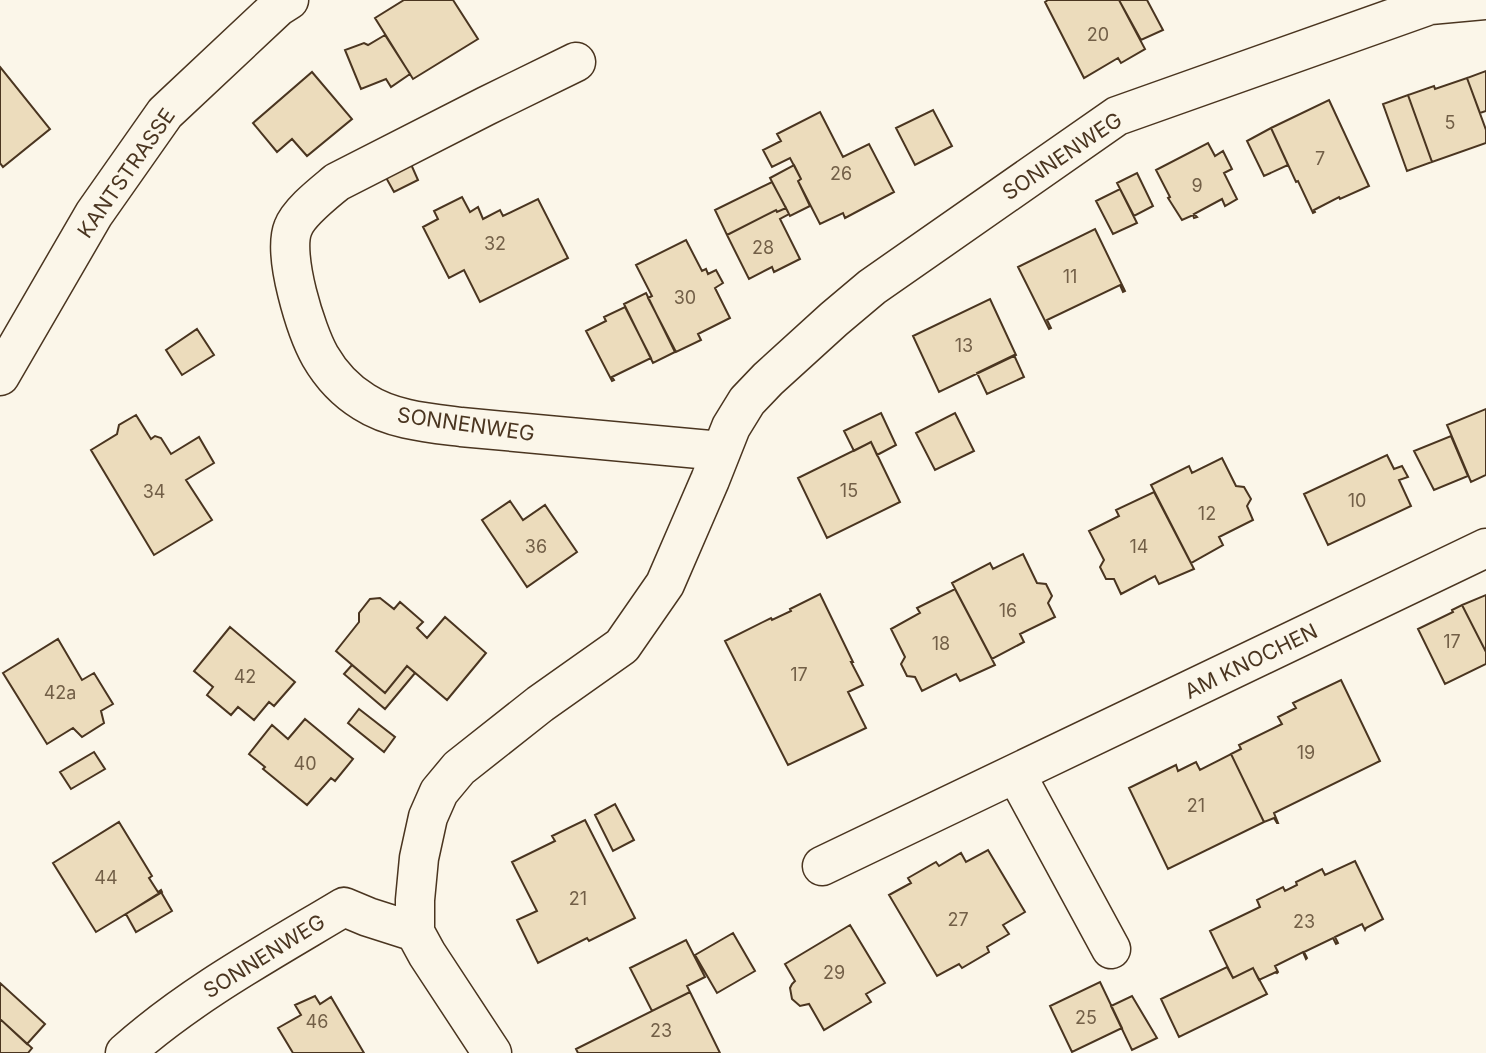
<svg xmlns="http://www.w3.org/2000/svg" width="1486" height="1053" font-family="Inter,sans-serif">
<rect width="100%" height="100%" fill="#fbf6e9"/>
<!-- building -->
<path fill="#ecdcbc" stroke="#4a3520" stroke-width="2" d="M 404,0 L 453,0 L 478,39 L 413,79 L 375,18 Z
M 1048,0 L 1119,0 L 1145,49 L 1121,63 L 1118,58 L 1084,78 L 1045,2 Z
M 1119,0 L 1147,0 L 1163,30 L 1141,40 Z
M 385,35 L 410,74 L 391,87 L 386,79 L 361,89 L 345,50 L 364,43 L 368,45 Z
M 0,67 L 50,129 L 3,167 L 0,163 Z
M 1486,71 L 1486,111 L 1480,113 L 1467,78 Z
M 312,72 L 352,119 L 307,156 L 292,139 L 277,152 L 253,123 Z
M 1467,78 L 1486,130 L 1486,143 L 1432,162 L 1408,95 L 1434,86 L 1435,89 Z
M 1408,95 L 1432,162 L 1407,171 L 1383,104 Z
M 1329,100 L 1369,186 L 1340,199 L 1339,197 L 1314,210 L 1315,212 L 1313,213 L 1298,181 L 1296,182 L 1271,128 Z
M 933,110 L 952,146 L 915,165 L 896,128 Z
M 820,112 L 843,157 L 869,144 L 894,192 L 845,218 L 843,213 L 820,224 L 798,181 L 801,179 L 790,158 L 772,167 L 763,150 L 781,141 L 777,134 Z
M 1271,128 L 1288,165 L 1264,176 L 1247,141 Z
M 1208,143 L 1215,156 L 1223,151 L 1232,169 L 1224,173 L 1237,199 L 1225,206 L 1222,199 L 1194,214 L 1197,217 L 1194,218 L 1193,215 L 1182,220 L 1168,198 L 1170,197 L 1156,170 Z
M 410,162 L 418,180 L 394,192 L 384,174 Z
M 794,165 L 801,179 L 798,181 L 810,206 L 790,216 L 770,178 Z
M 1137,173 L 1153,206 L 1134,216 L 1117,183 Z
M 772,182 L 786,208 L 777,212 L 776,210 L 727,235 L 715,210 Z
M 1120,189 L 1137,223 L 1113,234 L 1096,201 Z
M 462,197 L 470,212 L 478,207 L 483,219 L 500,210 L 503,216 L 538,199 L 568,258 L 480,302 L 464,270 L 449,278 L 423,227 L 438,219 L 434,211 Z
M 786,208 L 789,214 L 780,219 L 800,259 L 774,272 L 772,267 L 749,279 L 727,235 L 776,210 L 777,212 Z
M 1095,229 L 1125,291 L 1123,292 L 1120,285 L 1047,320 L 1051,328 L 1049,329 L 1018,267 Z
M 686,240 L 702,271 L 706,269 L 708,274 L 716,270 L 723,283 L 715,288 L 730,318 L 698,334 L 701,340 L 676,352 L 648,298 L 652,296 L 636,265 Z
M 646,293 L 675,352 L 653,363 L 624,304 Z
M 990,299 L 1016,355 L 939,392 L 913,336 Z
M 625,307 L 651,358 L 612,377 L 614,380 L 612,381 L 586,331 L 606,321 L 604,317 Z
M 197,329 L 214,355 L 182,375 L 166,350 Z
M 1014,355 L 1024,377 L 987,394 L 977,373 Z
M 1486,409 L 1486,475 L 1471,482 L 1447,425 Z
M 881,413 L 896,445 L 877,455 L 871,442 L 854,451 L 844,431 Z
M 955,413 L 974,451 L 935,470 L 916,433 Z
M 136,415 L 151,439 L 155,436 L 161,438 L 171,454 L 199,437 L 214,463 L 186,480 L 212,520 L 154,555 L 91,450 L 117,434 L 119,425 Z
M 1451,436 L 1468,476 L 1434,490 L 1414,451 Z
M 871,442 L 900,502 L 827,538 L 798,478 Z
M 1387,455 L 1394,469 L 1402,466 L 1408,477 L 1399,480 L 1411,506 L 1328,545 L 1304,494 Z
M 1222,458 L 1236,486 L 1244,487 L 1251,499 L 1247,506 L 1253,520 L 1219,537 L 1223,545 L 1191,563 L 1151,485 L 1189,466 L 1192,473 Z
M 1154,492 L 1194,569 L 1159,584 L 1155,576 L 1121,594 L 1114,579 L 1106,579 L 1100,567 L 1104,560 L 1089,531 L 1119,516 L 1116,510 Z
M 510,501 L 523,520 L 545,505 L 577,552 L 527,587 L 482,520 Z
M 1023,554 L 1037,583 L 1046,584 L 1052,596 L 1048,603 L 1055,617 L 1020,634 L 1024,642 L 992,659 L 952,583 L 990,563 L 993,569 Z
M 955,589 L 995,665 L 960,681 L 956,674 L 922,691 L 915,677 L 907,676 L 901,664 L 905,657 L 891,629 L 920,613 L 917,608 Z
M 820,594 L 853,662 L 851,662 L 863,685 L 848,692 L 866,728 L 788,765 L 725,641 L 771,618 L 772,620 L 791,611 L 790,609 Z
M 1486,595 L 1486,652 L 1462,605 Z
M 380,598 L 394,609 L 400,602 L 423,622 L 417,628 L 427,638 L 445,617 L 486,653 L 447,700 L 407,666 L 385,693 L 336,651 L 359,622 L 359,613 L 370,599 Z
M 1462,605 L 1486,652 L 1486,664 L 1445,684 L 1418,629 L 1453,612 L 1452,610 Z
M 230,627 L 295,682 L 274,706 L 269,702 L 254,720 L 238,707 L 231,715 L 207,695 L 213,687 L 194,671 Z
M 58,639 L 82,680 L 94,673 L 113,704 L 101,711 L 104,723 L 82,737 L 73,728 L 47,744 L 3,673 Z
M 352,665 L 385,693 L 407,666 L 415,673 L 385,709 L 344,674 Z
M 1341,680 L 1380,761 L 1274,813 L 1278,823 L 1277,823 L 1274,818 L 1264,822 L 1231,754 L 1241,749 L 1239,745 L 1282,724 L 1278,717 L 1296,708 L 1293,703 Z
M 359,709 L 395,737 L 384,752 L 348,723 Z
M 305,719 L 353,759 L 335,781 L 331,778 L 307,805 L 263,769 L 265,767 L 249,754 L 272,725 L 288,739 Z
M 94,752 L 105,769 L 71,789 L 60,772 Z
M 1231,754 L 1264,822 L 1168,869 L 1129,788 L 1176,765 L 1178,771 L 1196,762 L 1200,770 Z
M 615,804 L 634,840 L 613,851 L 595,815 Z
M 585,820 L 635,918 L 589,941 L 587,938 L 538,963 L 517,920 L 537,911 L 512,862 L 555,841 L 552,836 Z
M 119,822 L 152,876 L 149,878 L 158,892 L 161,890 L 162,892 L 96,932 L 53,863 Z
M 988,850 L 1025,912 L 1003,925 L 1009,934 L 987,947 L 989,952 L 962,968 L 959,964 L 937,976 L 889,895 L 911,883 L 908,878 L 936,862 L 939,866 L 961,853 L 966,862 Z
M 1355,861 L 1383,919 L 1366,928 L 1365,930 L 1362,924 L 1335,937 L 1338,943 L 1336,944 L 1333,938 L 1304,952 L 1307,958 L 1306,959 L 1303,952 L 1275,966 L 1278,972 L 1277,973 L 1276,972 L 1259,980 L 1253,968 L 1233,978 L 1210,931 L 1260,907 L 1257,900 L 1283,887 L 1285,891 L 1297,885 L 1296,882 L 1322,869 L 1325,875 Z
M 161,892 L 172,911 L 136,932 L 126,914 Z
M 850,925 L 885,983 L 866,994 L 871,1002 L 824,1030 L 809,1004 L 800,1006 L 792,999 L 790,988 L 792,984 L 795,981 L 785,964 Z
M 733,933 L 755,971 L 717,993 L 695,955 Z
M 686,940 L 705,977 L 687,986 L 690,992 L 652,1011 L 630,968 Z
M 1227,967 L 1233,978 L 1253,968 L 1267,994 L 1179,1037 L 1161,999 Z
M 1100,982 L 1122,1028 L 1072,1052 L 1050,1006 Z
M 0,983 L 45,1024 L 27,1044 L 0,1019 Z
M 690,992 L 720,1053 L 578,1053 L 576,1049 Z
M 315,996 L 320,1004 L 331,997 L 364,1053 L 293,1053 L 278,1028 L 301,1015 L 295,1005 Z
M 1132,996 L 1157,1038 L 1132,1050 L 1111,1006 Z
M 0,1019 L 32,1048 L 28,1053 L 0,1053 Z"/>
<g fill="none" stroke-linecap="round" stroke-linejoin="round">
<!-- street casing -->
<g stroke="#4a3520" stroke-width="41">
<path id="street" d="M 576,62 L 486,106 L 337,182 C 324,193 299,212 293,228 C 282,255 306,331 320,356 C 331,375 346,391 364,402 C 392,420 429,423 461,427 L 721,451
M 0,376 L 94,214 L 165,113 L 278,7 L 289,0
M 1016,774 L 1111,949
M 822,866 L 1486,548
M 125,1053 C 190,995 269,952 344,907 L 368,917 L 415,932
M 492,1053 L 427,954 L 415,932 L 415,900 L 419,858 L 428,817 L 439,792 L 459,768 L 540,704 L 622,646 L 665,584 L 710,480 L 731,427 L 747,401 L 768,379 L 834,319 L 872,287 L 1117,116 L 1430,5 L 1486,0"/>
</g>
<!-- street -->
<use href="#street" stroke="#fbf6e9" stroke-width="38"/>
</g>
<g text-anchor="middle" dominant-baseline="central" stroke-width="5" stroke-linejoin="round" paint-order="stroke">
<!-- number labels -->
<g font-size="18" fill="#725f47">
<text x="1098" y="34">20</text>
<text x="1450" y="122">5</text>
<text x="1320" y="158">7</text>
<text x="841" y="173">26</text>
<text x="1197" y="185">9</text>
<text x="495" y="243">32</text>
<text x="763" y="247">28</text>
<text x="1070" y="276">11</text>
<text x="685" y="297">30</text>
<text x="964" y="345">13</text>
<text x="849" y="490">15</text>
<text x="154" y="491">34</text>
<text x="1357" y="500">10</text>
<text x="1207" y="513">12</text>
<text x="536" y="546">36</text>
<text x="1139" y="546">14</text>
<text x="1008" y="610">16</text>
<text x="1452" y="641">17</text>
<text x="941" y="643">18</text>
<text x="799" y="674">17</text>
<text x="245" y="676">42</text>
<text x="60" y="692">42a</text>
<text x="1306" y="752">19</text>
<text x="305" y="763">40</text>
<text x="1196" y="805">21</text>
<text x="106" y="877">44</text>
<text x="578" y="898">21</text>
<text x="958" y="919">27</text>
<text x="1304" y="921">23</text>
<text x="834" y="972">29</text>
<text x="1086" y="1017">25</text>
<text x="317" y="1021">46</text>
<text x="661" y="1030">23</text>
</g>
<!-- street labels -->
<g font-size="21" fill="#4a3520" stroke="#fbf6e9">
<text transform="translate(1062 156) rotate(-34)">SONNENWEG</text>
<text transform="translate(126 173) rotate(-55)">KANTSTRASSE</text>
<text transform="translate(466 424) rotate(8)">SONNENWEG</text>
<text transform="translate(1251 661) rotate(-26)">AM KNOCHEN</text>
<text transform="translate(264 956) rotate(-32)">SONNENWEG</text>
</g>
</g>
</svg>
